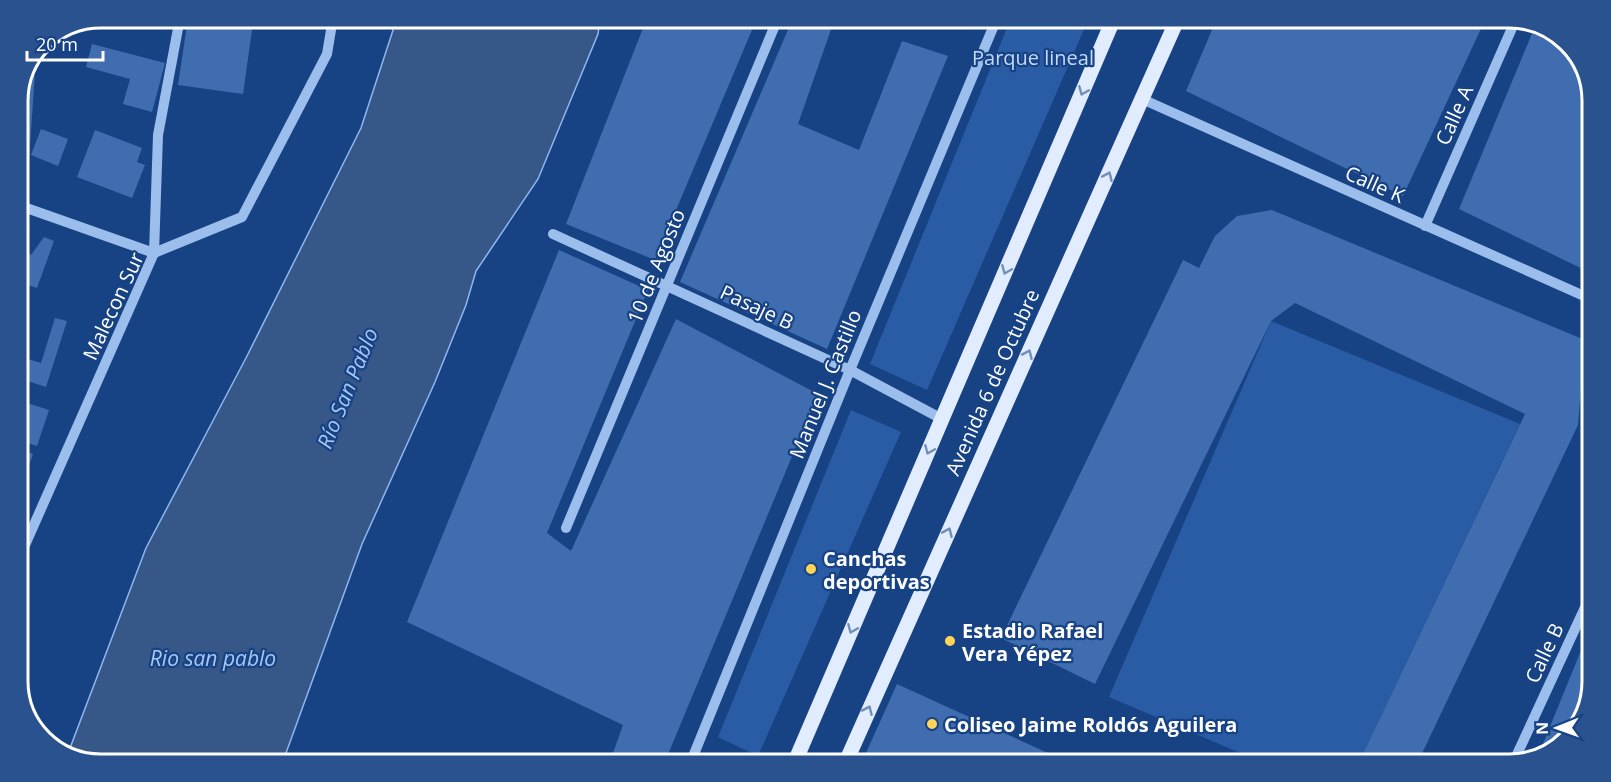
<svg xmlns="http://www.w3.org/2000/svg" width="1611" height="782" font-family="'Open Sans',sans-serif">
<rect width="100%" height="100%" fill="#174385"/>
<!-- green -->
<path fill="#295ca4" d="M 1011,18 L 1089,18 L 927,390 L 870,364 Z
M 1271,321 L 1520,424 L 1358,764 L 1266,764 L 1109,697 Z
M 851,410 L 901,432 L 758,756 L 718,737 Z"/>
<!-- water -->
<path fill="#365788" stroke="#8db8f0" stroke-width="1.5" d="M 397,18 L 600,18 L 598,34 L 538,179 L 476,271 L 466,305 L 435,382 L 362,544 L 282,764 L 101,764 L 67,756 L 146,548 L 247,356 L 361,128 Z"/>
<!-- building -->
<path fill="#3f6daf" d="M 188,18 L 245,18 L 245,22 L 253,23 L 243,94 L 178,85 Z
M 647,18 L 757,18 L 655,260 L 566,224 Z
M 793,18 L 835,18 L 798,124 L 859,150 L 902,41 L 948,56 L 827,349 L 680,282 Z
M 946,18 L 965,18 L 962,27 Z
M 1217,18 L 1486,18 L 1403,196 L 1186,91 Z
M 1536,24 L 1546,26 L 1579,55 L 1593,96 L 1593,274 L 1459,209 Z
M 92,44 L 165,63 L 152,112 L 123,104 L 130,79 L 86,67 Z
M 36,57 L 29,161 L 18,160 L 18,96 Z
M 41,129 L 68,139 L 58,166 L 31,155 Z
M 95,130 L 142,148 L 137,162 L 145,165 L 132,198 L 77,177 Z
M 1272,210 L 1585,340 L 1578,425 L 1417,764 L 1358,764 L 1525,414 L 1295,303 L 1271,321 L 1095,684 L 1001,638 L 1183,260 L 1199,268 L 1215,236 L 1237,216 Z
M 18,221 L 30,225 L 22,249 L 31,255 L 44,237 L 54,241 L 37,288 L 18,282 Z
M 559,250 L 648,290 L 547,533 L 571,551 L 676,319 L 818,394 L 664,764 L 609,764 L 623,725 L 407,622 Z
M 55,318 L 67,321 L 46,387 L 18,378 L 18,356 L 41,363 Z
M 18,400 L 49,410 L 37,446 L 18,440 Z
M 18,448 L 33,454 L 20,490 L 18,490 Z
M 1593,621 L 1593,681 L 1585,717 L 1556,750 L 1538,756 Z
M 897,684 L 1072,764 L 861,764 Z"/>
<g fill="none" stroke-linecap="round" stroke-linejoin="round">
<!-- minor -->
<path stroke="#9bbeed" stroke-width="10" d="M 1142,99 L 1593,300
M 18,205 L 154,253 L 158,135 L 180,18
M 1425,226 L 1516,19
M 553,234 L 850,370 L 942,419
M 566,528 L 778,18
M 18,561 L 154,253 L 242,217 L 327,54 L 333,18
M 1513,763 L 1593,590
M 690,764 L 850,370 L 997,18"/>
<!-- major -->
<path stroke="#e1ecff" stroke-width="15" d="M 794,764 L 1114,18
M 845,764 L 1178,18"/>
</g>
<!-- one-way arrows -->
<defs><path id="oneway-chevron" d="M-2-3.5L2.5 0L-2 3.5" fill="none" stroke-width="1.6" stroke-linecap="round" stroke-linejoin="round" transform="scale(1.5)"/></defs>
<g stroke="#728fbc">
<use href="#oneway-chevron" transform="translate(1083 91) rotate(113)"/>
<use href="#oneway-chevron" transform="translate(1108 176) rotate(-66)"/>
<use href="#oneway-chevron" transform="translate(1006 270) rotate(113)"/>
<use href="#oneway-chevron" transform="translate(1028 354) rotate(-66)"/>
<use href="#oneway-chevron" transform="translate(929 450) rotate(113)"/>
<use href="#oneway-chevron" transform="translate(948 532) rotate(-66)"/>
<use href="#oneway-chevron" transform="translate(852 629) rotate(113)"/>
<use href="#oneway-chevron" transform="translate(868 710) rotate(-66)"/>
</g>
<!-- markers -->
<g fill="#ffd457" stroke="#174385" stroke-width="2">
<circle cx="811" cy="569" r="6"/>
<circle cx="950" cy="641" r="6"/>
<circle cx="932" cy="724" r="6"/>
</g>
<g text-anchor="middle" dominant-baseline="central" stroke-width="4.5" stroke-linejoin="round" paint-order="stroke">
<!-- park labels -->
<g font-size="20" fill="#c1d9fa" stroke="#174385">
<text x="1033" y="57">Parque lineal</text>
</g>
<!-- street labels -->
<g font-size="20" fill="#fff" stroke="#174385">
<text transform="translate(1454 115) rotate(-66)">Calle A</text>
<text transform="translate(1375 184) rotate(24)">Calle K</text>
<text transform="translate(656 266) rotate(-68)">10 de Agosto</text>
<text transform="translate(113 306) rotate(-65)">Malecon Sur</text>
<text transform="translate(757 307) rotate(25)">Pasaje B</text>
<text transform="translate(992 382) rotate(-66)">Avenida 6 de Octubre</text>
<text transform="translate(825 384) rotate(-68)">Manuel J. Castillo</text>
<text transform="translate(1544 653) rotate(-65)">Calle B</text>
</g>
<!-- poi labels -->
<g font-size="20" font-weight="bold" fill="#fff" stroke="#174385" text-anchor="start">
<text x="823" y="558">Canchas<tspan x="823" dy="23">deportivas</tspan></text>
<text x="962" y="630">Estadio Rafael<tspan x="962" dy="23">Vera Yépez</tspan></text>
<text x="944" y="724">Coliseo Jaime Roldós Aguilera</text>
</g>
<!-- water labels -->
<g font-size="21" font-style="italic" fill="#a7c8f5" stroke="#174385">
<text transform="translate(347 388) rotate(-68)">Río San Pablo</text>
<text x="213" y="658">Rio san pablo</text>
</g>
</g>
<!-- crop -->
<path d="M0 0H1611V782H0ZM101 28H1509A73 73 0 0 1 1582 101V681A73 73 0 0 1 1509 754H101A73 73 0 0 1 28 681V101A73 73 0 0 1 101 28Z" fill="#2a528f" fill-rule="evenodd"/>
<path fill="none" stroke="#fff" stroke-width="3" d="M101 28H1509A73 73 0 0 1 1582 101V681A73 73 0 0 1 1509 754H101A73 73 0 0 1 28 681V101A73 73 0 0 1 101 28Z"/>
<!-- north arrow -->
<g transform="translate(1557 728) rotate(269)" stroke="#174385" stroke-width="4.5" paint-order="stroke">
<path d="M0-4.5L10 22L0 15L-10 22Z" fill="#ffffff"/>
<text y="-9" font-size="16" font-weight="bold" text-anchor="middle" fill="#ffffff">N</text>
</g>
<!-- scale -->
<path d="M27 51v9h76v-9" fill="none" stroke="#ffffff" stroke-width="3"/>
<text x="36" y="51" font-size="18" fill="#ffffff" stroke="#174385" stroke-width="4.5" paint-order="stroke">20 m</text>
</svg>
